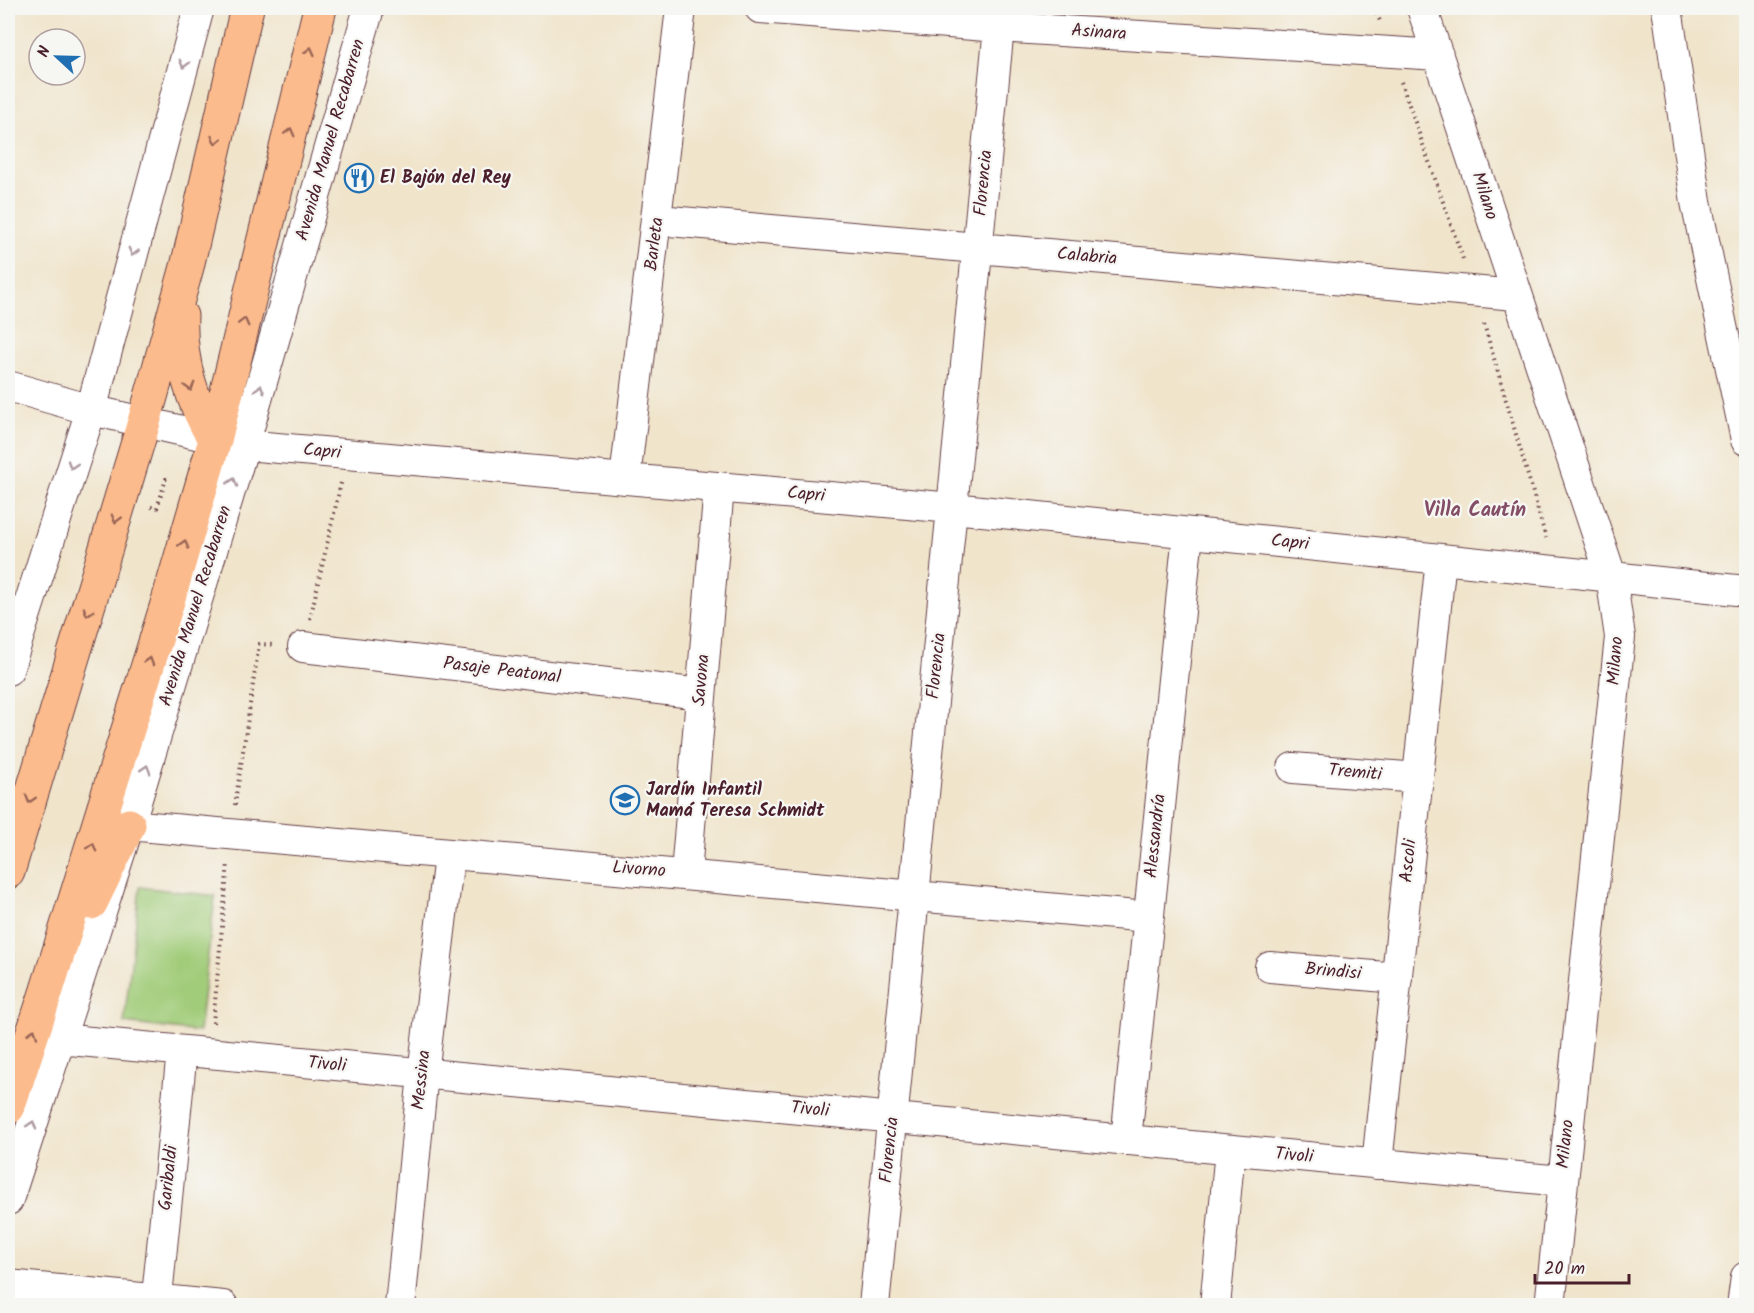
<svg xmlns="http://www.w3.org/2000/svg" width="1754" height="1313" font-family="Kalam,sans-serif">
<rect width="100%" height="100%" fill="#f6f6f2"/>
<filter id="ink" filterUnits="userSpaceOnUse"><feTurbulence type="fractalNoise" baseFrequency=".0167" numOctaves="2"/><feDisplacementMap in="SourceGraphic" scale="12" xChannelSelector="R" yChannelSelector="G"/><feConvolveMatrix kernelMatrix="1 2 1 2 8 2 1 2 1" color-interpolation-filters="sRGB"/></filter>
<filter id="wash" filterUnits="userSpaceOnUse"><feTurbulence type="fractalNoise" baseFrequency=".008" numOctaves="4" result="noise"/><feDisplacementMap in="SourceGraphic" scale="24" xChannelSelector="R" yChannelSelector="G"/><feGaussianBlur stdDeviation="1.35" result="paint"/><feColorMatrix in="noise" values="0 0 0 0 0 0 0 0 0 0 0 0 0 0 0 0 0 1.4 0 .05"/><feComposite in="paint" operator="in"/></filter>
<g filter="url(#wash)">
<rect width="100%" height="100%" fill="#f0e4cb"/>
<!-- green -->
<path fill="#a1cc79" stroke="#767652" stroke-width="1.5" d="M 140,887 L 215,896 L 199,1032 L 124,1023 Z"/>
</g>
<g filter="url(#ink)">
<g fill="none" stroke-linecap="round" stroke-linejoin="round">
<!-- minor casing -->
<g stroke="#633d43" stroke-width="32">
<path id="minor" d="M 760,8 L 999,27 L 1438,55
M 1422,8 L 1611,576 L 1620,637 L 1550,1306
M 1667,8 L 1696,202 L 1746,440
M 658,220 L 1516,295
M 8,386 L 91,410 L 244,445 L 953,508 L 1746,591
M 625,479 L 681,8
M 303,647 L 701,694
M 8,670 L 91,410 L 199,8
M 1293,768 L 1418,778
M 129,825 L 1148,917
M 686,873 L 719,487
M 1270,967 L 1397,978
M 59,1039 L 1562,1181
M 1126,1140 L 1188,533
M 1377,1164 L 1441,559
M 8,1200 L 129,825 L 244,445 L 369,8
M 8,1285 L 223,1306
M 156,1306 L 182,1051
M 400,1306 L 423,1074 L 449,856
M 874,1306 L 999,27
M 1215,1306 L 1230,1150
M 1742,1306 L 1746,1277"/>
</g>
<!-- major casing -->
<g stroke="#633d43" stroke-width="35">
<path id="major" d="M 181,316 C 179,359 192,404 215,440
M 8,872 L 144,422 L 187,267 L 247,8
M 91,903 L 129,825
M 8,1108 L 46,993 L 168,601 L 215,440 L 320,8"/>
</g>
<!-- path -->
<path stroke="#633d43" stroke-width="4" stroke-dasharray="1.5 4.5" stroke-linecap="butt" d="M 1374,8 L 1380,21
M 1401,82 L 1463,259
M 1484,324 L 1546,538
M 151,507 L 157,508 L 166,479 L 170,479
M 310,619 L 341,483
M 235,805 L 259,644 L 274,645
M 213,1023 L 228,863"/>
<!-- minor -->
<use href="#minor" stroke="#fff" stroke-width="30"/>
<!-- major -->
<use href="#major" stroke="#fbbb8c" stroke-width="33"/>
</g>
<!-- one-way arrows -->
<defs><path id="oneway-chevron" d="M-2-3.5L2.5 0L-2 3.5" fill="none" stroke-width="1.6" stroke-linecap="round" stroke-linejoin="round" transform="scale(1.5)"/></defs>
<g stroke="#9a6557">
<use href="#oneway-chevron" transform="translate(310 51) rotate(-77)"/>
<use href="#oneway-chevron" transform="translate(290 132) rotate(-76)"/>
<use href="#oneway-chevron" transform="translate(216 140) rotate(103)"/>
<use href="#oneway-chevron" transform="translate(244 322) rotate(-76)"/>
<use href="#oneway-chevron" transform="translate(190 387) rotate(75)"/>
<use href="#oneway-chevron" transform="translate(116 519) rotate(106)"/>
<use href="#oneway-chevron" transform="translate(184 544) rotate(-74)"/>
<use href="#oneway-chevron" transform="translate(88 612) rotate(107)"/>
<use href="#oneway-chevron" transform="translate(149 661) rotate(-73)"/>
<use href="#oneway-chevron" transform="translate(30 799) rotate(107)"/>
<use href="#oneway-chevron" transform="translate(92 847) rotate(-73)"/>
<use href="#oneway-chevron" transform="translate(33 1033) rotate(-71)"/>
</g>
<g stroke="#ae9aa0">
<use href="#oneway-chevron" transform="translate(184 64) rotate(105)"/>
<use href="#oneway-chevron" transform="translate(133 252) rotate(105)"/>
<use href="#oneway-chevron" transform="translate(260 389) rotate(-74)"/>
<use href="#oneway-chevron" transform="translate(72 465) rotate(108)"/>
<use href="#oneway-chevron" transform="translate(233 482) rotate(-73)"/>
<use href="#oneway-chevron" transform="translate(146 769) rotate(-73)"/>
<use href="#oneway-chevron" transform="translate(32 1125) rotate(-72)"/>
</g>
</g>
<!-- icons -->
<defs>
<g id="restaurant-ring" transform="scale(1.5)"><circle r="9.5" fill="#f6f6f2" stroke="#1f6fb2" stroke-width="1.5"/><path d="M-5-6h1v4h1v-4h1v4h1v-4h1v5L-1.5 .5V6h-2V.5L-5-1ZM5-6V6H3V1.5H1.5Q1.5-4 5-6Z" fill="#1f6fb2"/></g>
<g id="school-ring" transform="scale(1.5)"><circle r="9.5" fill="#f6f6f2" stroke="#1f6fb2" stroke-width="1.5"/><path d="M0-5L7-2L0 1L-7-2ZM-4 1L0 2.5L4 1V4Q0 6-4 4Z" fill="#1f6fb2"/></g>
</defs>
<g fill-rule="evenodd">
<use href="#restaurant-ring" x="359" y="178"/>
<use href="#school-ring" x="625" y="800"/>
</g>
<g text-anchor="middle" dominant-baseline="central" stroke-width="4.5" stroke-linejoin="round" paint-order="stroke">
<!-- street labels -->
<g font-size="18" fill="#4a1f2b" stroke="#f6f6f2">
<text transform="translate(1099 33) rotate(4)">Asinara</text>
<text transform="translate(331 140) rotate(-74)">Avenida Manuel Recabarren</text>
<text transform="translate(984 183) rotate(-85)">Florencia</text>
<text transform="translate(1484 196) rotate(72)">Milano</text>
<text transform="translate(655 244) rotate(-83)">Barleta</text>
<text transform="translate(1087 257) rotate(5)">Calabria</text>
<text transform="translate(322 452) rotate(5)">Capri</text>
<text transform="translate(806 495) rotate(5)">Capri</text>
<text transform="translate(1290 543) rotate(6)">Capri</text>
<text transform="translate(196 606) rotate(-73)">Avenida Manuel Recabarren</text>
<text transform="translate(1616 661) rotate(-86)">Milano</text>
<text transform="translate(937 666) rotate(-84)">Florencia</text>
<text transform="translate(502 671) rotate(7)">Pasaje Peatonal</text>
<text transform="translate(702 680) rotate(-85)">Savona</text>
<text transform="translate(1355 773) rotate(5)">Tremiti</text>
<text transform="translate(1156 836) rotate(-84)">Alessandría</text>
<text transform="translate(1409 861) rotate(-84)">Ascoli</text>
<text transform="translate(639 870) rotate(4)">Livorno</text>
<text transform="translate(1333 972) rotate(5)">Brindisi</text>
<text transform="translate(327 1065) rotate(5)">Tivoli</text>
<text transform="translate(422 1080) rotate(-84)">Messina</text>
<text transform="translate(810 1110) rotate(5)">Tivoli</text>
<text transform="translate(1566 1144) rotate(-84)">Milano</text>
<text transform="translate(890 1150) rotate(-84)">Florencia</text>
<text transform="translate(1294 1156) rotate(5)">Tivoli</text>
<text transform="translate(169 1178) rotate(-84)">Garibaldi</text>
</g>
<!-- poi labels -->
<g font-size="18" font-weight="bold" fill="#4a1f2b" stroke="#f6f6f2" text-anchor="start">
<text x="380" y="178">El Bajón del Rey</text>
<text x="646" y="790">Jardín Infantil<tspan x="646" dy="21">Mamá Teresa Schmidt</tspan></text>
</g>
<!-- neighbourhood labels -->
<g font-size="20" font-weight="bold" fill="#834e66" stroke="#f6f6f2">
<text x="1475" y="511">Villa Cautín</text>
</g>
</g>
<!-- margin -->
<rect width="1754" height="1313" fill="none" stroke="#f6f6f2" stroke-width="30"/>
<!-- north arrow -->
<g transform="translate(57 57) rotate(292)"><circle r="28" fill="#f6f6f2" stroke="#b1a0a2" stroke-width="1.5"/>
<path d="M0-4.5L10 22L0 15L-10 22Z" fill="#1f6fb2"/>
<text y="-9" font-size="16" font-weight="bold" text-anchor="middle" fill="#4a1f2b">N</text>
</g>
<!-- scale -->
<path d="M1535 1274v9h94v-9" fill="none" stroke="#4a1f2b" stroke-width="3"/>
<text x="1544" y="1274" font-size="18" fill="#4a1f2b" stroke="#f6f6f2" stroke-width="4.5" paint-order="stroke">20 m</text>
</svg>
